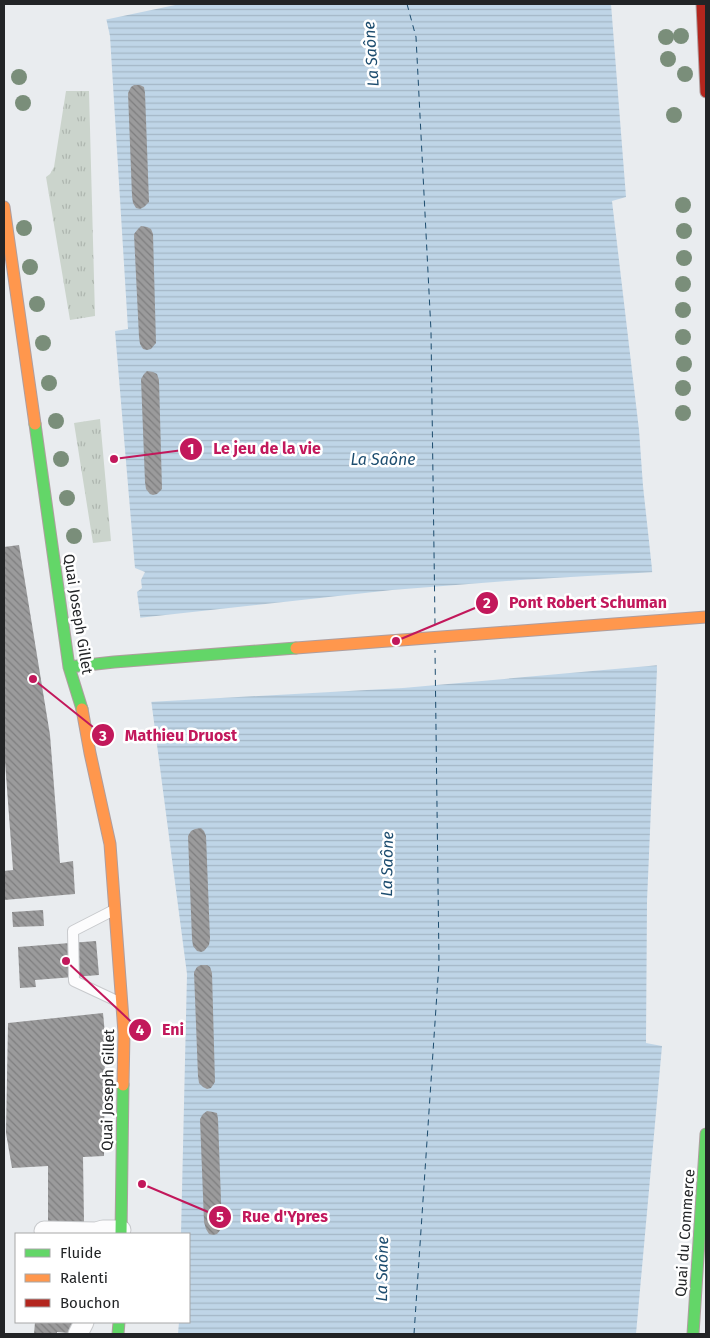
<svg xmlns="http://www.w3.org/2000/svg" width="710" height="1338" font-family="'Fira Sans',sans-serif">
<defs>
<pattern id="grass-tufts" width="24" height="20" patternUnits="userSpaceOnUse" patternTransform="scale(1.25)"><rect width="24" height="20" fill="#cbd4cc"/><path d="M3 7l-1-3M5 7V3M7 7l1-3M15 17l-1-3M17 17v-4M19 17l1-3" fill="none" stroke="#aeb6af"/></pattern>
<pattern id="water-rules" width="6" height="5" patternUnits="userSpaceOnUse" patternTransform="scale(1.25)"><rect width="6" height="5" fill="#bfd5e7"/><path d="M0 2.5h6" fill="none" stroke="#a4b7c6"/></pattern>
<pattern id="building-back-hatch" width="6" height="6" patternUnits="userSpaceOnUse" patternTransform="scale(1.25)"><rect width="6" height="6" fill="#9b9b9c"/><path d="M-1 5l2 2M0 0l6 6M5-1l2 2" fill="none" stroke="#7e7e7f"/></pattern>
</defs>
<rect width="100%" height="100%" fill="#e9ecef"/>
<!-- grass -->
<path fill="url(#grass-tufts)" d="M 66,91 L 89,91 L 95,316 L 70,320 L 46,177 L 50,174 L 54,167 Z
M 100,419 L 111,541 L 93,543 L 74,423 Z"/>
<!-- water -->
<path fill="url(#water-rules)" d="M 103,4 L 611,4 L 626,197 L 612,201 L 639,430 L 643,486 L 652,569 L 657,669 L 647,901 L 646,1043 L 662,1046 L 636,1334 L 178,1334 L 179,1322 L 189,1322 L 189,1234 L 181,1234 L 187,974 L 137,592 L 142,588 L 141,580 L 145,572 L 135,568 L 115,331 L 128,329 L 110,36 Z"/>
<!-- pier -->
<path fill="#e9ecef" d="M 101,4 L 180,4 L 104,20 Z
M 655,572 L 660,665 L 403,688 L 149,702 L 138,618 L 392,590 L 520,580 Z"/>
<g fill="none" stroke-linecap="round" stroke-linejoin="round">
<!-- ferry -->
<path stroke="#1d4d6f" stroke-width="1" stroke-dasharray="6 5" stroke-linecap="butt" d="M 407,4 L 416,37 L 431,331 L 435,624
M 414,1334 L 439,963 L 435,650"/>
</g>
<!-- building -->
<path fill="url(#building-back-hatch)" d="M 134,85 L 140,85 L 144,87 L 145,93 L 149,202 L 144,207 L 140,209 L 136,208 L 133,203 L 132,196 L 128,93 L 131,87 Z
M 141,226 L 147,227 L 151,229 L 153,234 L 156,343 L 151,349 L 147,350 L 143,349 L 140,344 L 139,337 L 134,234 L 138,229 Z
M 147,371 L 153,372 L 157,374 L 159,380 L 162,489 L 157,494 L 153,495 L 150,494 L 146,489 L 145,482 L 141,379 L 144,374 Z
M 19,545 L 50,735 L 60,863 L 73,861 L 75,894 L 4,900 L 4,871 L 13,870 L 4,748 L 4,547 Z
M 201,828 L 204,831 L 206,836 L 210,939 L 209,945 L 204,951 L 201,952 L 197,951 L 193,946 L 192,939 L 188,836 L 191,831 L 195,829 Z
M 43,910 L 44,926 L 13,927 L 12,912 Z
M 96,941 L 99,975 L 35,980 L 36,987 L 20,988 L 18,947 Z
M 201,965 L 207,965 L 210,967 L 212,973 L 215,1082 L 211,1088 L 207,1089 L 203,1087 L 199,1083 L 198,1076 L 194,972 L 197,967 Z
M 103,1013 L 105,1034 L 104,1156 L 83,1157 L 84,1222 L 48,1222 L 48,1166 L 12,1168 L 6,1133 L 8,1023 Z
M 207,1111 L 213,1112 L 217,1113 L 218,1119 L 222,1228 L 217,1234 L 213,1235 L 209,1234 L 206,1229 L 204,1222 L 200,1119 L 203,1114 Z
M 35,1322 L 74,1322 L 69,1333 L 57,1332 L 57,1334 L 34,1334 Z"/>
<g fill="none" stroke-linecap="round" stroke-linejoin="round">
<!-- lane casing -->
<g stroke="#c8cacd" stroke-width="12">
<path id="lane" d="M 112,911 L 73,931 L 74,981 L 119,1002"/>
</g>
<!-- street casing -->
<g stroke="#c8cacd" stroke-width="21">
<path id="street" d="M 44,1231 L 96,1232 L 103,1230 L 121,1230
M 78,1334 L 84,1322"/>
</g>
<!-- fast casing -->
<g stroke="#ae9e9f" stroke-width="13">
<path id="fast" d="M 35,424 L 69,667 L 82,709
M 69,667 L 114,662 L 296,648
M 121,1234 L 123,1085
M 118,1334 L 119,1322
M 693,1334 L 706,1134"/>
</g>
<!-- slow casing -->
<g stroke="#ae9e9f" stroke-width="13">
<path id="slow" d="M 4,207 L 35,424
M 296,648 L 706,617
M 82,709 L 90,753 L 110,844 L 124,1033 L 123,1085"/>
</g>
<!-- jam casing -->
<g stroke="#ae9e9f" stroke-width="13">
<path id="jam" d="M 702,4 L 706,92"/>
</g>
<!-- lane -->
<use href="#lane" stroke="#fcfcfd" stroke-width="10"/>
<!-- street -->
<use href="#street" stroke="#fcfcfd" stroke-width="19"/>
<!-- fast -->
<use href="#fast" stroke="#63d668" stroke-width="11"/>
<!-- slow -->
<use href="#slow" stroke="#ff974d" stroke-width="11"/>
<!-- jam -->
<use href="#jam" stroke="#b3261e" stroke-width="11"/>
</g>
<!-- trees -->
<g fill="#7a8e7a">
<circle cx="681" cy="36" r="8"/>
<circle cx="666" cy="37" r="8"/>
<circle cx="668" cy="59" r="8"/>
<circle cx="685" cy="74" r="8"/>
<circle cx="19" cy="77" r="8"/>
<circle cx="23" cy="103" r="8"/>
<circle cx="674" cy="115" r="8"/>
<circle cx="683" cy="205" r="8"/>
<circle cx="24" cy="228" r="8"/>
<circle cx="684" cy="231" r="8"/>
<circle cx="684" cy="258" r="8"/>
<circle cx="30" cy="267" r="8"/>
<circle cx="683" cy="284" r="8"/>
<circle cx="37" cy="304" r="8"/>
<circle cx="683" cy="310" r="8"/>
<circle cx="683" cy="337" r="8"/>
<circle cx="43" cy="343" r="8"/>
<circle cx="684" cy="364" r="8"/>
<circle cx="49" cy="383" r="8"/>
<circle cx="683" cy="388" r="8"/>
<circle cx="683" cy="413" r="8"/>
<circle cx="56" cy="421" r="8"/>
<circle cx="61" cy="459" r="8"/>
<circle cx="67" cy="498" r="8"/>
<circle cx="74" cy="536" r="8"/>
</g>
<g text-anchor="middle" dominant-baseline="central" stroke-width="5" stroke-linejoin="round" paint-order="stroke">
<!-- street labels -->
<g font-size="15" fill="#222426" stroke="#fff">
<text transform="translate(78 614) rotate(81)">Quai Joseph Gillet</text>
<text transform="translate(108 1090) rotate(-89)">Quai Joseph Gillet</text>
<text transform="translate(685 1233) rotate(-86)">Quai du Commerce</text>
</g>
<!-- water labels -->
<g font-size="16" font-style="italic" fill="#1d4d6f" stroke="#fff">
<text transform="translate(371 54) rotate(-94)">La Saône</text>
<text x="383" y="459">La Saône</text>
<text transform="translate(387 864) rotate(-89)">La Saône</text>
<text transform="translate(382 1269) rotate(-89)">La Saône</text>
</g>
</g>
<!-- callouts -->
<path fill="none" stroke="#c2185b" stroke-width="2" d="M114 459L191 449M396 641L487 603M33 679L103 735M66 961L140 1030M142 1184L220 1217"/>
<g fill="#c2185b" stroke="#fff" stroke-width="2">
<circle cx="114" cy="459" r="5"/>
<circle cx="396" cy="641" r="5"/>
<circle cx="33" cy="679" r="5"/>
<circle cx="66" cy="961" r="5"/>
<circle cx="142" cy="1184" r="5"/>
<circle cx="191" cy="449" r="12"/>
<circle cx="487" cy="603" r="12"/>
<circle cx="103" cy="735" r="12"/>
<circle cx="140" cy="1030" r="12"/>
<circle cx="220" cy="1217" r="12"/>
</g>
<g font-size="15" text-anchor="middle" font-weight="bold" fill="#fff">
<text x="191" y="454">1</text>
<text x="487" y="608">2</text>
<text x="103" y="741">3</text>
<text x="140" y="1035">4</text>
<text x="220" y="1222">5</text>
</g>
<g font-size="16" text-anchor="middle" font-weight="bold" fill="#c2185b" stroke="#fff" stroke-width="5" stroke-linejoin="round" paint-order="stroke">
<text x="267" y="454">Le jeu de la vie</text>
<text x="588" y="608">Pont Robert Schuman</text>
<text x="181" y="741">Mathieu Druost</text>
<text x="173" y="1035">Eni</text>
<text x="285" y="1222">Rue d'Ypres</text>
</g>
<!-- border -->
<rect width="710" height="1338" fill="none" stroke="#222426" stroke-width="10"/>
<!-- legend -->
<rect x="15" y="1233" width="175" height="90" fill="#ffffff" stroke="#a7a7a8"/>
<rect x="25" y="1249" width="25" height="8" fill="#63d668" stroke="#a7a7a8"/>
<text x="60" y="1258" font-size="15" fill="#222426">Fluide</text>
<rect x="25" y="1274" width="25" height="8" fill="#ff974d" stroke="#a7a7a8"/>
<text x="60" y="1283" font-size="15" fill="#222426">Ralenti</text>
<rect x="25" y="1299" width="25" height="8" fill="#b3261e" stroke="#a7a7a8"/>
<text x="60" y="1308" font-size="15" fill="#222426">Bouchon</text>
</svg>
